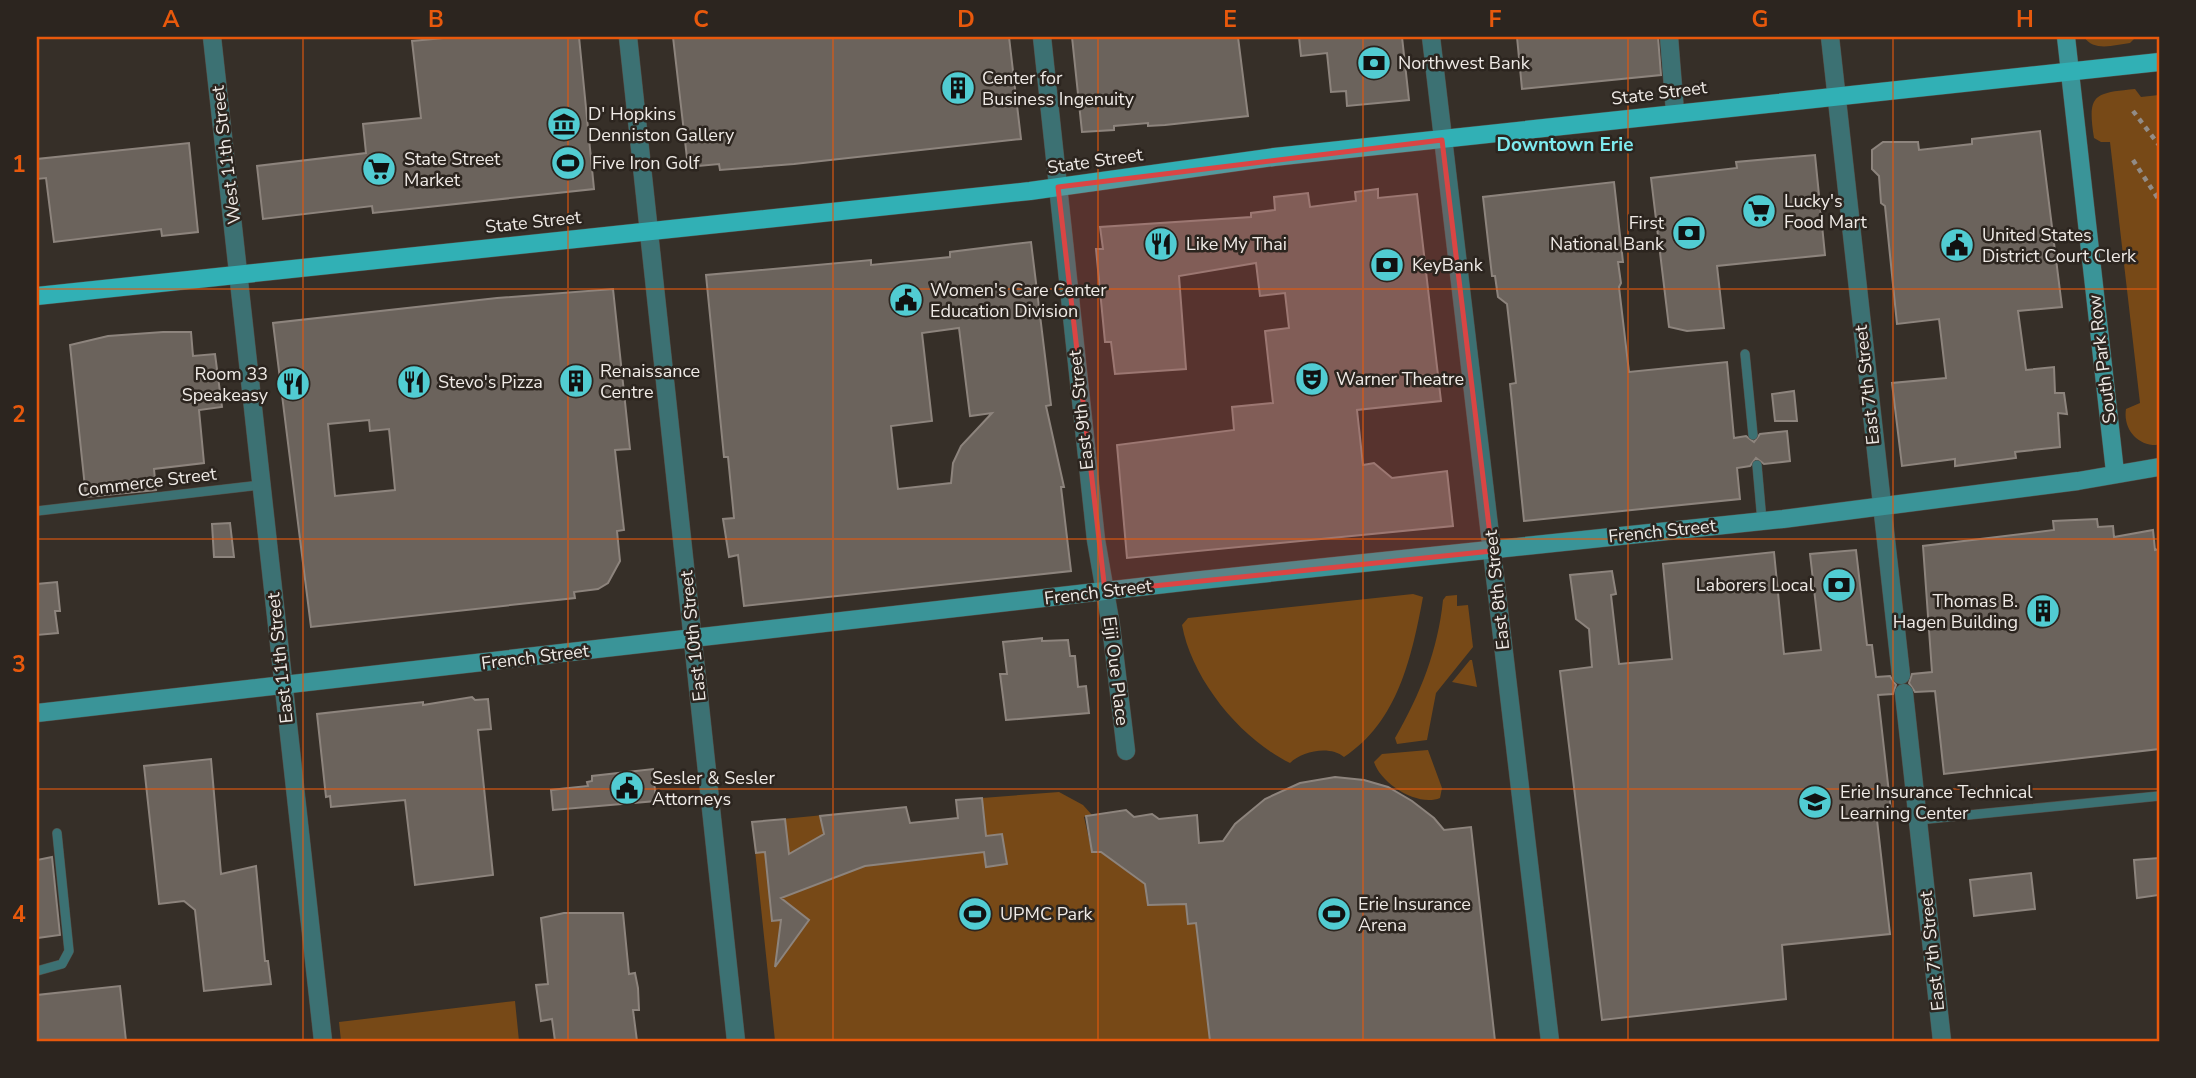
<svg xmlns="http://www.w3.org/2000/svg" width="2196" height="1078" font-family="'Nunito Sans',sans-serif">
<rect width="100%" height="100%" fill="#362f28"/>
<!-- green -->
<path fill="#774917" d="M 2084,37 L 2134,37 L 2134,39 L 2130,43 C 2114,45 2094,52 2084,37 Z
M 2135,89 L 2141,97 L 2159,95 L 2159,444 L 2156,445 C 2136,445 2123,428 2126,409 L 2140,403 L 2110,142 L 2101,142 L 2094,138 C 2087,94 2094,93 2135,89 Z
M 1413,594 L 1423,597 C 1412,656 1398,722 1344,757 C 1330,745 1302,751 1290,763 C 1241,739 1192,680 1182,625 L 1188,618 Z
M 1457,595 L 1457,606 L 1468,605 L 1473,647 L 1436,693 L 1427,740 L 1397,744 L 1395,738 C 1420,695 1438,650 1443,600 L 1446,596 Z
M 1472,660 L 1477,687 L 1452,682 L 1470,660 Z
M 1428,750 L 1442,788 L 1440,798 C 1418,807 1381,784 1374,762 L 1382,754 Z
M 1059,792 L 1083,805 L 1092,815 L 1084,817 L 1092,852 L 1101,852 L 1145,884 L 1148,905 L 1186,904 L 1188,924 L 1196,923 L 1210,1041 L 775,1041 L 752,822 L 906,807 L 910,823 L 957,818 L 956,800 Z
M 515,1001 L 519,1041 L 341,1041 L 339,1022 Z"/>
<!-- building -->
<path fill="#6b635c" stroke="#8d847d" stroke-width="2" fill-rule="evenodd" d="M 454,37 L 579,37 L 594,189 L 373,213 L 372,206 L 263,219 L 257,166 L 366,153 L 363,124 L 421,118 L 412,41 Z
M 673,37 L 1009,37 L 1021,139 L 794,164 L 720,170 L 719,164 L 688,167 Z
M 1072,37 L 1238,37 L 1248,116 L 1165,125 L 1148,126 L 1148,123 L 1114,126 L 1114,130 L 1082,132 Z
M 1299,37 L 1402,37 L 1409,100 L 1347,106 L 1346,91 L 1331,92 L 1327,53 L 1301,56 Z
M 1517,37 L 1658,37 L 1661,75 L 1522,89 Z
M 2040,131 L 2062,307 L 2018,311 L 2026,370 L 2054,367 L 2055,393 L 2064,393 L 2067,414 L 2058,413 L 2060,447 L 2015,452 L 2016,458 L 1955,466 L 1955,459 L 1902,466 L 1892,383 L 1946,378 L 1939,319 L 1897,324 L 1885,206 L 1881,203 L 1879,176 L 1872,169 L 1872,150 L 1883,142 L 1918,142 L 1919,150 L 1972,144 L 1972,139 Z
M 189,143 L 198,232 L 162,236 L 161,229 L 54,242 L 46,178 L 37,179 L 37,159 Z
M 1815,155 L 1825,255 L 1717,266 L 1724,328 L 1687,331 L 1669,327 L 1651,178 L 1737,168 L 1736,162 Z
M 1614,182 L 1623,262 L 1618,262 L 1621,283 L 1619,287 L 1629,372 L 1727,362 L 1734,438 L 1746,436 L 1754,442 L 1760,434 L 1787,431 L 1790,461 L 1764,464 L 1756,458 L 1750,466 L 1737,468 L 1740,499 L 1524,521 L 1510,384 L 1516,383 L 1507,304 L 1498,297 L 1495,276 L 1492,276 L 1483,197 Z
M 1378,189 L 1378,198 L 1417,194 L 1441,401 L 1357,410 L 1363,465 L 1374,463 L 1392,478 L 1447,471 L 1453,526 L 1127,558 L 1117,445 L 1234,430 L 1232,407 L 1273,403 L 1265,331 L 1289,328 L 1285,293 L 1260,296 L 1256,263 L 1179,276 L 1186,369 L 1115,374 L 1111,342 L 1105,342 L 1096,249 L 1103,249 L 1100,227 L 1251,217 L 1251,213 L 1275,210 L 1274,197 L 1308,193 L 1310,207 L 1356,201 L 1355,192 Z
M 1031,242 L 1051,405 L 1046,406 L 1064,487 L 1061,487 L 1071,571 L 744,606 L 738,555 L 729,557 L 723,519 L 734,518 L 728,457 L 724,457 L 706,275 L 871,260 L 871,265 L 950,257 L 950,252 ZM 959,328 L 970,416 L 992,413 L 961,446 L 953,463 L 951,483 L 898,489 L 891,426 L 932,421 L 922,333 Z
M 613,289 L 630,449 L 615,450 L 624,530 L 617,531 L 620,561 L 608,583 L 598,589 L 574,592 L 575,598 L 311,627 L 273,323 L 497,298 ZM 369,420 L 370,431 L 389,429 L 395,490 L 335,496 L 328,424 Z
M 163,332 L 191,332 L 193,356 L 215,354 L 222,407 L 199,410 L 204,463 L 154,469 L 156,490 L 86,497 L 70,345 L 108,336 Z
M 1794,391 L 1797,421 L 1775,421 L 1772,394 Z
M 2097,519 L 2098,527 L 2113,526 L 2114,537 L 2153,530 L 2155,550 L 2159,549 L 2159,749 L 1944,774 L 1935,691 L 1915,692 L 1909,683 L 1912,674 L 1932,672 L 1923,546 L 2054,530 L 2053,521 Z
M 230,523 L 234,557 L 214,557 L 212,524 Z
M 1856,550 L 1867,645 L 1872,645 L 1876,677 L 1890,676 L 1896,685 L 1893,694 L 1878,695 L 1891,811 L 1876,811 L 1890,934 L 1782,945 L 1786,999 L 1602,1020 L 1560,671 L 1592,667 L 1589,629 L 1576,619 L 1570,575 L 1612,571 L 1616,594 L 1611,595 L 1619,664 L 1672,659 L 1663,564 L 1774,552 L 1784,654 L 1821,650 L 1810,554 Z
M 57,582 L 60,611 L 55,611 L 58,633 L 37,635 L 37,584 Z
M 1042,638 L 1042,641 L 1068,640 L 1070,656 L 1075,656 L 1078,687 L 1086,686 L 1089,713 L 1006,720 L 1000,674 L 1007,674 L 1003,642 Z
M 472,697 L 475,700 L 488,699 L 491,729 L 478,730 L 493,875 L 415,885 L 405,800 L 331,807 L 330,796 L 326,797 L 317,714 L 423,702 L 423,705 Z
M 211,759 L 221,874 L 256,866 L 265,961 L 268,961 L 271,984 L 204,991 L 195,910 L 184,901 L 159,904 L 144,766 Z
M 653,769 L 656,801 L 553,810 L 551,790 L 588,786 L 587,782 L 592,781 L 592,776 Z
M 1335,777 L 1364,780 L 1388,787 L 1412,801 L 1434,818 L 1444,830 L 1471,827 L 1495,1041 L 1210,1041 L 1196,923 L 1188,924 L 1186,904 L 1148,905 L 1145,884 L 1101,852 L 1092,852 L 1086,816 L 1126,810 L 1134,817 L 1152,814 L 1159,819 L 1197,815 L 1199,843 L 1223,841 L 1235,824 L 1265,799 L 1300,783 Z
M 982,798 L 986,836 L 1002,834 L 1007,864 L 986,867 L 984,852 L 865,866 L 781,898 L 809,920 L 775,967 L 781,920 L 772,921 L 765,852 L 756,853 L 752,822 L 785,819 L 789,854 L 824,834 L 820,816 L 906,807 L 910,823 L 958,818 L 956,800 Z
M 52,857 L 60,935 L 37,938 L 37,860 Z
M 2159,858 L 2159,895 L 2137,898 L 2134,860 Z
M 2031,873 L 2035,909 L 1974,916 L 1970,880 Z
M 564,913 L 623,913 L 629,974 L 635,973 L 638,988 L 639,1010 L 633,1010 L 637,1041 L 555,1041 L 552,1019 L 541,1021 L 536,985 L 548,984 L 541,918 Z
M 120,986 L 126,1041 L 37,1041 L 37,995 Z"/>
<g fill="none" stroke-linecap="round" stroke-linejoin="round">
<!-- service casing -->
<g stroke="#544d46" stroke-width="10">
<path id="service" d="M 1745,354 L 1753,435
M 1757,465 L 1762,521
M 37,511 L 261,485
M 1918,820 L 2159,796
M 37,971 L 62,964 L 69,951 L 57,833"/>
</g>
<!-- minor casing -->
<g stroke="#544d46" stroke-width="19">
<path id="minor" d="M 212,37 L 323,1041
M 1042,37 L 1096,540 L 1111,626 L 1126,751
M 1669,37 L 1675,112
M 1830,37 L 1901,675
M 1904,693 L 1942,1041"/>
</g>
<!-- tertiary casing -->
<g stroke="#544d46" stroke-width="19">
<path id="tertiary" d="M 628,37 L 736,1041
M 1431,37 L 1550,1041"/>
</g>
<!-- secondary casing -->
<g stroke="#544d46" stroke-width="19">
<path id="secondary" d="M 2066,37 L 2115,472
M 37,713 L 1192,581 L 1783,519 L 2078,481 L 2159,467"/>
</g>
<!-- primary casing -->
<g stroke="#544d46" stroke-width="19">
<path id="primary" d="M 37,296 L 1030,191 L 1274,157 L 2159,62"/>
</g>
<!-- path -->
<path stroke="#928c87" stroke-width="4.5" stroke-dasharray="5 5" stroke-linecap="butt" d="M 2133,111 L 2159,145
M 2133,160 L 2159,200"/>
<!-- service -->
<use href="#service" stroke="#3c7173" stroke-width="9"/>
<!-- minor -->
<use href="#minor" stroke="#3c7173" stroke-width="18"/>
<!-- tertiary -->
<use href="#tertiary" stroke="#3c7173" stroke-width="18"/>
<!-- secondary -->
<use href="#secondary" stroke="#3a9498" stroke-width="18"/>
<!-- primary -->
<use href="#primary" stroke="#31b0b5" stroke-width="18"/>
</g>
<!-- marked area -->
<path fill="#da4544" fill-opacity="0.2" stroke="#da4544" stroke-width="5" stroke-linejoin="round" d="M 1442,140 L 1492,551 L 1105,591 L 1058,187 Z"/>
<!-- grid -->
<path fill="none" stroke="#e8590c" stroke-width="2" stroke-opacity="0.55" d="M 303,37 L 303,1041M 568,37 L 568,1041M 833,37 L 833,1041M 1098,37 L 1098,1041M 1363,37 L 1363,1041M 1628,37 L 1628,1041M 1893,37 L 1893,1041M 37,289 L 2159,289M 37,539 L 2159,539M 37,789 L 2159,789"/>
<!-- icons -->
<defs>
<g id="bank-disc" transform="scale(1.75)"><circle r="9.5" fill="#51ccd2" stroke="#2c251f"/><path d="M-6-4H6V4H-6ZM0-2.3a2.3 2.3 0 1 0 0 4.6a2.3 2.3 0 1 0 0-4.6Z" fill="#111"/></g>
<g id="building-disc" transform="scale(1.75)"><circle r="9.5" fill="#51ccd2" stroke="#2c251f"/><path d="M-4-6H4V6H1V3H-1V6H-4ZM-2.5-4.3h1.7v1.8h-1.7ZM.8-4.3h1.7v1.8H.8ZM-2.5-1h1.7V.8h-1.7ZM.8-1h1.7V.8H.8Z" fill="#111"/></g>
<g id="museum-disc" transform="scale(1.75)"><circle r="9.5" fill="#51ccd2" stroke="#2c251f"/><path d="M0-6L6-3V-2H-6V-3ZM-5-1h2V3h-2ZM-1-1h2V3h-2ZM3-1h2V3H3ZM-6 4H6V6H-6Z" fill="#111"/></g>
<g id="stadium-disc" transform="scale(1.75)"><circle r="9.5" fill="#51ccd2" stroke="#2c251f"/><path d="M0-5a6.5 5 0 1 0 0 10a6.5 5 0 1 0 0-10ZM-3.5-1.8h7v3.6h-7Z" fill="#111"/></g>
<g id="supermarket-disc" transform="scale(1.75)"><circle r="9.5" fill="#51ccd2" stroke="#2c251f"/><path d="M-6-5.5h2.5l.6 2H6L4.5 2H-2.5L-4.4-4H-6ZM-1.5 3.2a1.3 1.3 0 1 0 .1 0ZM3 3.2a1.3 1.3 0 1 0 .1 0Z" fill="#111"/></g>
<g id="restaurant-disc" transform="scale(1.75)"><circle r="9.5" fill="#51ccd2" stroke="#2c251f"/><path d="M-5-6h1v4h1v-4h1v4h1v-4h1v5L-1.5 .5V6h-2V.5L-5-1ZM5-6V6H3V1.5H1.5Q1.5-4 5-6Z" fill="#111"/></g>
<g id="civic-disc" transform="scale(1.75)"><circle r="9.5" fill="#51ccd2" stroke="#2c251f"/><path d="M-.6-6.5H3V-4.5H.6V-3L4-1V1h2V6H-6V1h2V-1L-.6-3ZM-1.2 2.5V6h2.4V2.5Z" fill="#111"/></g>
<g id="theatre-disc" transform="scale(1.75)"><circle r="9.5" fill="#51ccd2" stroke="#2c251f"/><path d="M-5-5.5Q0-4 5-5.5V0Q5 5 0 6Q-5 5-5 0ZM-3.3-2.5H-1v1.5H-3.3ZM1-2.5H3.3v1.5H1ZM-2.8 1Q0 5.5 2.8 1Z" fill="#111"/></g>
<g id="school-disc" transform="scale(1.75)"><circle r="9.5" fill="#51ccd2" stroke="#2c251f"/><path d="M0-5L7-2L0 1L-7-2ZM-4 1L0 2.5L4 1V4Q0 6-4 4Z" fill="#111"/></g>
</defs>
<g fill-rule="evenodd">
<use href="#bank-disc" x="1374" y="63"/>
<use href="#building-disc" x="958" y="88"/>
<use href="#museum-disc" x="564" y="124"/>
<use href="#stadium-disc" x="568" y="163"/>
<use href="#supermarket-disc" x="379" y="169"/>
<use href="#supermarket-disc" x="1759" y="211"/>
<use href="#bank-disc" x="1689" y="233"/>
<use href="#restaurant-disc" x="1161" y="244"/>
<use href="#civic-disc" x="1957" y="245"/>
<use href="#bank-disc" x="1387" y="265"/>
<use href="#civic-disc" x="906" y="300"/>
<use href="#theatre-disc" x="1312" y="379"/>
<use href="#building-disc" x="576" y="381"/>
<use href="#restaurant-disc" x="414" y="382"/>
<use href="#restaurant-disc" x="293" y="384"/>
<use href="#bank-disc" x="1839" y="585"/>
<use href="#building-disc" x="2043" y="611"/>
<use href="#civic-disc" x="627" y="788"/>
<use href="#school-disc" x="1815" y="802"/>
<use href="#stadium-disc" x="975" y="914"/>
<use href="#stadium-disc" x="1334" y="914"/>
</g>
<g text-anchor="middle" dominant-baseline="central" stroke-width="5" stroke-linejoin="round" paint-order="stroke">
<!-- poi labels -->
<g font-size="18" fill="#efeae6" stroke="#2c251f" text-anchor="start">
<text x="1398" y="63">Northwest Bank</text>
<text x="982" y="78">Center for<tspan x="982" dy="21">Business Ingenuity</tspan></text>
<text x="588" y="114">D' Hopkins<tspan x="588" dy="21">Denniston Gallery</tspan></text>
<text x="404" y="159">State Street<tspan x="404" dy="21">Market</tspan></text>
<text x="592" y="163">Five Iron Golf</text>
<text x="1784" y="201">Lucky's<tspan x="1784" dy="21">Food Mart</tspan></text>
<text x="1664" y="223" text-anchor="end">First<tspan x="1664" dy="21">National Bank</tspan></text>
<text x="1982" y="235">United States<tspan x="1982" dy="21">District Court Clerk</tspan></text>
<text x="1186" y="244">Like My Thai</text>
<text x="1412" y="265">KeyBank</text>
<text x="930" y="290">Women's Care Center<tspan x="930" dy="21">Education Division</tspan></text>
<text x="600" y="371">Renaissance<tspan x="600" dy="21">Centre</tspan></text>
<text x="268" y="374" text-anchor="end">Room 33<tspan x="268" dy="21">Speakeasy</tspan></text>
<text x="1336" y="379">Warner Theatre</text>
<text x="438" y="382">Stevo's Pizza</text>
<text x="1814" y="585" text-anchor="end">Laborers Local</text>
<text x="2018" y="601" text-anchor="end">Thomas B.<tspan x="2018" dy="21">Hagen Building</tspan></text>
<text x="652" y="778">Sesler &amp; Sesler<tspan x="652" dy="21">Attorneys</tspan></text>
<text x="1840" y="792">Erie Insurance Technical<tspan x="1840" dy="21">Learning Center</tspan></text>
<text x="1358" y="904">Erie Insurance<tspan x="1358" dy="21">Arena</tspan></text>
<text x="1000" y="914">UPMC Park</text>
</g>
<!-- street labels -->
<g font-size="18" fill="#efeae6" stroke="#2c251f">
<text transform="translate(1659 93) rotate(-7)">State Street</text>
<text transform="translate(226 155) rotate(-97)">West 11th Street</text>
<text transform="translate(1095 161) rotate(-8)">State Street</text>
<text transform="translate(533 222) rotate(-6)">State Street</text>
<text transform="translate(2102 359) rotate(-97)">South Park Row</text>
<text transform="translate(1867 385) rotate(-96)">East 7th Street</text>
<text transform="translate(1081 410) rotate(-96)">East 9th Street</text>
<text transform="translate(147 482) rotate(-7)">Commerce Street</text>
<text transform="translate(1662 531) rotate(-6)">French Street</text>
<text transform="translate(1497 590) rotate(-96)">East 8th Street</text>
<text transform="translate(1098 592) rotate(-7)">French Street</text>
<text transform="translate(693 636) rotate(-96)">East 10th Street</text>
<text transform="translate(535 657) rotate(-7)">French Street</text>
<text transform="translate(280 658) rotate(-96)">East 11th Street</text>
<text transform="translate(1116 671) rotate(83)">Eiji Oue Place</text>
<text transform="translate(1932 951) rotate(-96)">East 7th Street</text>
</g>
<!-- neighbourhood labels -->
<g font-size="19" font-weight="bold" fill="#7eeaef" stroke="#2c251f">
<text x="1565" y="145">Downtown Erie</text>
</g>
</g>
<!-- border -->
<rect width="2196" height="1078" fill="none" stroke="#2c251f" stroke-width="77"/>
<rect x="38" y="38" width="2120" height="1002" fill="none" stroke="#e8590c" stroke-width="2.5"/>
<g font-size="23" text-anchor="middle" font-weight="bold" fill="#e8590c">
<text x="171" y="27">A</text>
<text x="436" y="27">B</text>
<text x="701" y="27">C</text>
<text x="966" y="27">D</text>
<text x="1230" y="27">E</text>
<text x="1495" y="27">F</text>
<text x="1760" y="27">G</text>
<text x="2025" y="27">H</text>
<text x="19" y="172">1</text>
<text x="19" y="422">2</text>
<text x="19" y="672">3</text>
<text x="19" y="922">4</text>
</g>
</svg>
